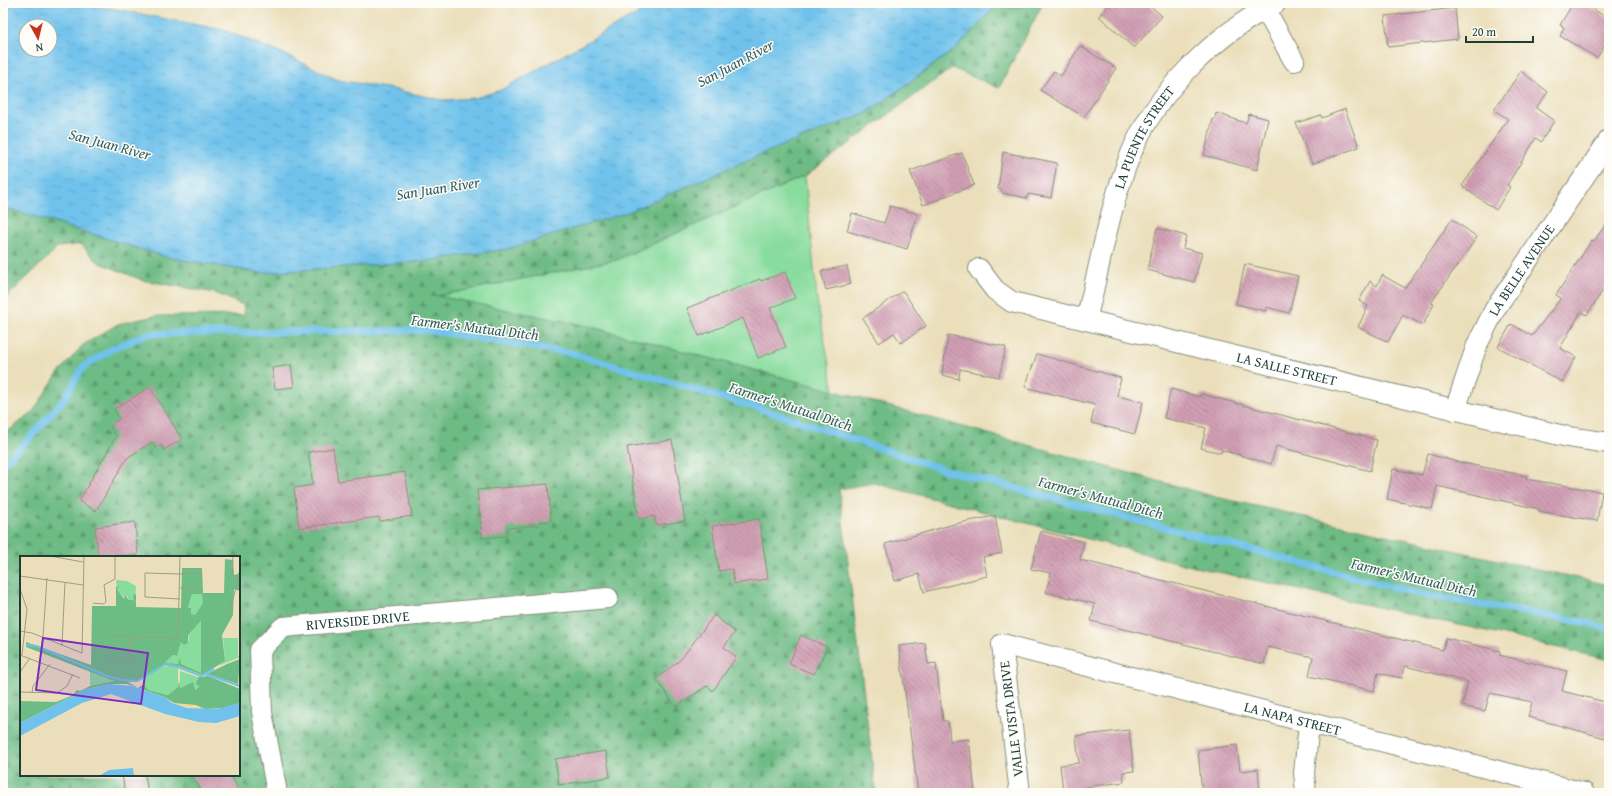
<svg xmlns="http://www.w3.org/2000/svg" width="1612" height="796" font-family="'Gentium Book Plus',serif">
<defs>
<pattern id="forest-firs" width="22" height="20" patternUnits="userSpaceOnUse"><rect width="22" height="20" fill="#6ebc85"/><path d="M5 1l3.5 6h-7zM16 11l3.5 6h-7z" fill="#5a9a6e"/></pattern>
<pattern id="water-ripples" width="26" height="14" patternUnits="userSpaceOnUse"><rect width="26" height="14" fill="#70c2ec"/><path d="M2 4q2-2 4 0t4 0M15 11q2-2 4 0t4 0" fill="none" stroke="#5b9fc0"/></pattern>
<pattern id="building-back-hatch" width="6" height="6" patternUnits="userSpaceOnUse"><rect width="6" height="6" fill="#d19fb4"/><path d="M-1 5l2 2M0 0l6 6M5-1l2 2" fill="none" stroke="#a98393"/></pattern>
</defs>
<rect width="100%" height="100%" fill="#fdfcf7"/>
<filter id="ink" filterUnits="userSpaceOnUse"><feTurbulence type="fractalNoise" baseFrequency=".025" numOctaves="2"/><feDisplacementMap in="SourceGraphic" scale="8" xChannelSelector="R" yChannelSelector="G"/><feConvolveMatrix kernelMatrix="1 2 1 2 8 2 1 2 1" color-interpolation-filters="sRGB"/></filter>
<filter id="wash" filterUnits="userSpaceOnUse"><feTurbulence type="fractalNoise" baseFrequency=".012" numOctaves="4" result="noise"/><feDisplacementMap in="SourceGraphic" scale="16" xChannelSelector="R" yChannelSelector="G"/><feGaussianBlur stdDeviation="0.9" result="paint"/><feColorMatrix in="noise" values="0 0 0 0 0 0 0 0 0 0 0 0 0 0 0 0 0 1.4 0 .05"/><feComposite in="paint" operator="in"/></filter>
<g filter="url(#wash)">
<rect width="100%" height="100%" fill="#ebdfbb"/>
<!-- grass -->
<path fill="#88dc9e" stroke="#548c69" d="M 805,176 L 817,300 L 834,391 L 587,326 L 437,296 L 616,260 Z"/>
<!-- forest -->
<path fill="url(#forest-firs)" stroke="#467c5c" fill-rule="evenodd" d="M 999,3 L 1043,3 L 999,88 L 952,68 L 805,176 L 616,260 L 438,296 L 587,326 L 834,391 L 1216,497 L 1609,585 L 1609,660 L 1509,636 L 1195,567 L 874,483 L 839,489 L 876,793 L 3,793 L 3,435 L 32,413 L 56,376 L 83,345 L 118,324 L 155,316 L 245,315 L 243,305 L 215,293 L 142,280 L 98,262 L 81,244 L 58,247 L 3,301 L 3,207 L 167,257 L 261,273 L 425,261 L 507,249 L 867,113 L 954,50 ZM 21,557 L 239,557 L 239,775 L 21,775 Z"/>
<!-- water -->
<path fill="url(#water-ripples)" stroke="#488090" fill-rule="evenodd" d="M 3,3 L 45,3 L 110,8 L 223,30 L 291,57 L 338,80 L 392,89 L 442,100 L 475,98 L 501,90 L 656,3 L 999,3 L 954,50 L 867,113 L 759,155 L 628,212 L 507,249 L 425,261 L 261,273 L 167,257 L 3,207 ZM 26,26 L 50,26 L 50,50 L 26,50 Z"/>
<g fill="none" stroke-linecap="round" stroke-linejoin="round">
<!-- stream -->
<path stroke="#70c2ec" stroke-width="7" d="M 3,464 L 29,439 L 65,398 L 83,367 L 114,348 L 148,334 L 426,330 L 571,353 L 765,410 L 945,470 L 1419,594 L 1589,623 L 1609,630"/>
</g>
<g id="blocks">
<!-- building -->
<path fill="url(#building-back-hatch)" d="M 1110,3 L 1147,3 L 1162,16 L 1134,48 L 1099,16 Z
M 1573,3 L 1583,3 L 1609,19 L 1609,38 L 1597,58 L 1560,36 L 1564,27 L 1560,25 Z
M 1455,8 L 1458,39 L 1388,47 L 1385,16 Z
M 1080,46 L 1116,68 L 1084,117 L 1040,90 L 1054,71 L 1061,76 Z
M 1521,71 L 1548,92 L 1536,108 L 1554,121 L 1541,142 L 1536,138 L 1507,185 L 1510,187 L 1496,210 L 1462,186 L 1508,119 L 1494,110 Z
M 1345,109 L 1359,147 L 1312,164 L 1296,123 L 1321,115 L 1322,118 Z
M 1216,113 L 1246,123 L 1249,114 L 1268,119 L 1257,170 L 1204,155 L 1213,119 L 1215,119 Z
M 1003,152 L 1057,163 L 1051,198 L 1028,194 L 1027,198 L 1002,193 L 1002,190 L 998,189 Z
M 962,153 L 974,185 L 923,205 L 910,171 Z
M 890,206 L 918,214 L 907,249 L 847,231 L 852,213 L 884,223 Z
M 1452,219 L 1477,237 L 1431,303 L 1434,304 L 1423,325 L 1403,315 L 1388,342 L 1358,327 L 1368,306 L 1359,301 L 1370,281 L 1377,286 L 1382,275 L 1405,288 Z
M 1609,220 L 1609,281 L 1587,315 L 1581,312 L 1560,348 L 1576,357 L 1562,382 L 1498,347 L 1511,324 L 1532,336 L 1561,298 L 1556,295 L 1592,240 L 1594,241 Z
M 1157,228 L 1186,236 L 1183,248 L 1202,253 L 1194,282 L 1147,270 Z
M 1245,264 L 1298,276 L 1289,313 L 1266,307 L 1266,311 L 1236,304 Z
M 847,266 L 851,284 L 826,290 L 821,271 Z
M 785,272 L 795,298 L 770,308 L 786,347 L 758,358 L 743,318 L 699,336 L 687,308 L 760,279 L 761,281 Z
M 903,291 L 926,326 L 901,343 L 894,333 L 879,343 L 863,318 Z
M 948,335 L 1006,347 L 999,377 L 960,369 L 959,379 L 942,375 Z
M 1037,354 L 1121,378 L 1117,396 L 1143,402 L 1135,434 L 1091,423 L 1095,405 L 1025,387 Z
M 291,365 L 294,387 L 275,389 L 272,368 Z
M 150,387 L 182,439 L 164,450 L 161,445 L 156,448 L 152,442 L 127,458 L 96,511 L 79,501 L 116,436 L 110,427 L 119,419 L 114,409 Z
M 1171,389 L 1200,397 L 1201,394 L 1377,440 L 1370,471 L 1276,446 L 1271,464 L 1222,450 L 1221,453 L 1201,448 L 1206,428 L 1164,418 Z
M 672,440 L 685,521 L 656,525 L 655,516 L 639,519 L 627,447 Z
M 333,448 L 338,481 L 405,472 L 412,516 L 380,521 L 379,517 L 299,528 L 294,488 L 313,485 L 308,452 Z
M 1428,454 L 1458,462 L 1527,476 L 1526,479 L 1602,492 L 1597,521 L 1538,511 L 1539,509 L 1437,486 L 1432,509 L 1387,499 L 1393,469 L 1422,475 Z
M 548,484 L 551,521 L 539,522 L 539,525 L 507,528 L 507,536 L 482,538 L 477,490 Z
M 995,516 L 1002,553 L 983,557 L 987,576 L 924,592 L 919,574 L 895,581 L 885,544 L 954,524 Z
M 759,519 L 768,579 L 734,584 L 732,569 L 719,571 L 712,526 Z
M 135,522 L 138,555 L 98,557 L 95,527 Z
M 1041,531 L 1084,542 L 1080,560 L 1443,650 L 1446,638 L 1500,651 L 1499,655 L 1567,671 L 1562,691 L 1609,703 L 1609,739 L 1528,717 L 1532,702 L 1490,693 L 1485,711 L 1462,706 L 1468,682 L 1405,666 L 1402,678 L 1378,673 L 1374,691 L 1309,676 L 1313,657 L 1268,647 L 1264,664 L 1091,621 L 1095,604 L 1046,592 L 1051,573 L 1031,569 Z
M 714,615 L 735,632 L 724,647 L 736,657 L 713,691 L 707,686 L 676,707 L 656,679 L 681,659 Z
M 801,635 L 827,647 L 814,674 L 789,664 Z
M 925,643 L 928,664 L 936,663 L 943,721 L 948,721 L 950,741 L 969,739 L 975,793 L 918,793 L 899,646 Z
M 1129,730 L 1134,771 L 1123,772 L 1124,782 L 1063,790 L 1060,765 L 1079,763 L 1076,736 Z
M 1237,745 L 1240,771 L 1258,769 L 1260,793 L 1202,793 L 1198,750 Z
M 606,751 L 610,777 L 559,785 L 555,759 Z
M 122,775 L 145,775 L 148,793 L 125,793 Z
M 191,775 L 230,775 L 241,793 L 203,793 Z"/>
</g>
</g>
<g filter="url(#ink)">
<use href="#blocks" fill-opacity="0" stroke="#858e78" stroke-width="1"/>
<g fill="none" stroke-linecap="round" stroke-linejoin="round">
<!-- street casing -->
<g stroke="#858e78" stroke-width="22">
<g id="street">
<path d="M 1265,9 L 1294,61"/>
<path id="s1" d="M 979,269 L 995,290 L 1012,302 L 1568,437 L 1609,443"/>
<path id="s2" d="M 1086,320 C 1100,266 1109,208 1130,156 C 1155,92 1216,34 1276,3"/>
<path id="s3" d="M 1455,410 L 1477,345 L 1495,309 L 1609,140"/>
<path id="s4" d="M 277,793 L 262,712 L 260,650 L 283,627 L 608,598"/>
<path id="s5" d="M 1020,793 L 1002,644 L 1584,793"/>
<path d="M 1306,793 L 1304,773 L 1309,724"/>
</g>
</g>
<!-- street -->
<use href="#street" stroke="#fff" stroke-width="20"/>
</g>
</g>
<g text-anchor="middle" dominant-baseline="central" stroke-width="3" stroke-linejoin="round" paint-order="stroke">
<!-- street labels -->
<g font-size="14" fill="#1f3d34" stroke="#fdfcf7">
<text stroke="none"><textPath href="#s2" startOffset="193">LA PUENTE STREET</textPath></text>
<text stroke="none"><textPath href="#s3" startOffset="156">LA BELLE AVENUE</textPath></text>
<text stroke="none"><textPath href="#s1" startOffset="330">LA SALLE STREET</textPath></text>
<text stroke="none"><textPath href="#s4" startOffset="252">RIVERSIDE DRIVE</textPath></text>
<text transform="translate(1011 719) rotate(-97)">VALLE VISTA DRIVE</text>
<text stroke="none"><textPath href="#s5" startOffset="450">LA NAPA STREET</textPath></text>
</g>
<!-- water labels -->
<g font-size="15" font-style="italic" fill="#335e62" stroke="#fdfcf7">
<text transform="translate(735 63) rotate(-28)">San Juan River</text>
<text transform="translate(110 144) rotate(15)">San Juan River</text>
<text transform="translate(438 188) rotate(-9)">San Juan River</text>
<text transform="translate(475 327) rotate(7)">Farmer's Mutual Ditch</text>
<text transform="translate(791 406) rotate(18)">Farmer's Mutual Ditch</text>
<text transform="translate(1101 497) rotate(15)">Farmer's Mutual Ditch</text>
<text transform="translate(1414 577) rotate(13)">Farmer's Mutual Ditch</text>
</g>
</g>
<!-- overview -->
<g transform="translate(20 556)">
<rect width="220" height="220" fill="#ebdfbb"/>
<path d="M 96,24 L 107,25 L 116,30 L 115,47 L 107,44 L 108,40 L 105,40 L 105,43 L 97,33 ZM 172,38 L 183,38 L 183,47 L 175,59 L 171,59 L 168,52 ZM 181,65 L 181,118 L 161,108 L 160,104 L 158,108 L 144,106 L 153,99 L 157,100 L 161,86 L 169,85 L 168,79 ZM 203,82 L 218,82 L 218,100 L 220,101 L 198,110 L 205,105 ZM 148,109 L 158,112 L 158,131 L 148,139 L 127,134 L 124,128 L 124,120 ZM 70,115 L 86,122 L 95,125 L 70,130 ZM 160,115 L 178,121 L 177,125 L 181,130 L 174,134 L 167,129 L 160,132 Z" fill="#88dc9e"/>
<path d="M 205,3 L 213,4 L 214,19 L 218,18 L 220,13 L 220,35 L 214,33 L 213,59 L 202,79 L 205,105 L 182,119 L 158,110 L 158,112 L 146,109 L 119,125 L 108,126 L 118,132 L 124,128 L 128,134 L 148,139 L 158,131 L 159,124 L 160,132 L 173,126 L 175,134 L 180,130 L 176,129 L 178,121 L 188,120 L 220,133 L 220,147 L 204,152 L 185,153 L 154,147 L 144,141 L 107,128 L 90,128 L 66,133 L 0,167 L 0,145 L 36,146 L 53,139 L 57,134 L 60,135 L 70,130 L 94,125 L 6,91 L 6,86 L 71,109 L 72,50 L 96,50 L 96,31 L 99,30 L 97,33 L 104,43 L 106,39 L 108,44 L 113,44 L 115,47 L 113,40 L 116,38 L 116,51 L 161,52 L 162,12 L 182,12 L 183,37 L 204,37 ZM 172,38 L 182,38 L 183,47 L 175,59 L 171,58 L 171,52 L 168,52 ZM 181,65 L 181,117 L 161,108 L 160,101 L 158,108 L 145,106 L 153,99 L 157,100 L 161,86 L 164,89 L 168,87 L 168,79 ZM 220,103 L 218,128 L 187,118 L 207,108 Z" fill="#6ebc85" fill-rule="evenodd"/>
<path d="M 148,143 L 154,147 L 176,149 L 185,153 L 157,150 Z" fill="#eeda9e"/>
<path d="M 90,128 L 112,130 L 144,141 L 152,147 L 167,152 L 197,153 L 220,147 L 220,160 L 196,167 L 179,166 L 145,158 L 91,138 L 62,147 L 0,180 L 0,167 L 66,133 ZM 113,212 L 114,220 L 79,220 L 89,214 Z" fill="#70c2ec"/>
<path fill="none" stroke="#70c2ec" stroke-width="2" d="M 6,89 L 17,90 L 87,120 L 102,124 L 117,125 L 147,107 L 181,120 L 194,113M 185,118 L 220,130"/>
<path fill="none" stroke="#999e85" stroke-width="1" d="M 30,0 L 63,6M 160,18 L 181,17M 0,20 L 63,29M 160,32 L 181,32M 0,33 L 7,53 L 2,99M 160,43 L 125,41 L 125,17 L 160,18M 73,47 L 84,48 L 86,46 L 84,29 L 95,23 L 95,0M 210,53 L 218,25 L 218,20 L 212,20 L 213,1M 0,75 L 12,77 L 62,97 L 64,0M 87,80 L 158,82 L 160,0M 23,81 L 27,22M 42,89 L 45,26M 0,99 L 60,122M 87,104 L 110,104 L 110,80M 0,116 L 10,102M 0,136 L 37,137 L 47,130 L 53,118M 12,137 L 13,130 L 30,108"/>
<path fill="#7b2cbf" fill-opacity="0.15" stroke="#7b2cbf" stroke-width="2" d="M 23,82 L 128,97 L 121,148 L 16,134 Z"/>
<rect width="220" height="220" fill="none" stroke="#1f3d34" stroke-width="2"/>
</g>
<!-- margin -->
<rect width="1612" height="796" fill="none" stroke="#fdfcf7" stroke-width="16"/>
<!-- north arrow -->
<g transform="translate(38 38) rotate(172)"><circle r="19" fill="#fdfcf7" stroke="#a4b0a9"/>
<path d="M0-3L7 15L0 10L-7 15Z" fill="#c8321e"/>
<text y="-6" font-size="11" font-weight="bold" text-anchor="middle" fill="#1f3d34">N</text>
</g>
<!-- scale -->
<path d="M1466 36v6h67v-6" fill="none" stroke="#1f3d34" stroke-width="2"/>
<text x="1472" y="36" font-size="12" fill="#1f3d34" stroke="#fdfcf7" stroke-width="3" paint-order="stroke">20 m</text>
</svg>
